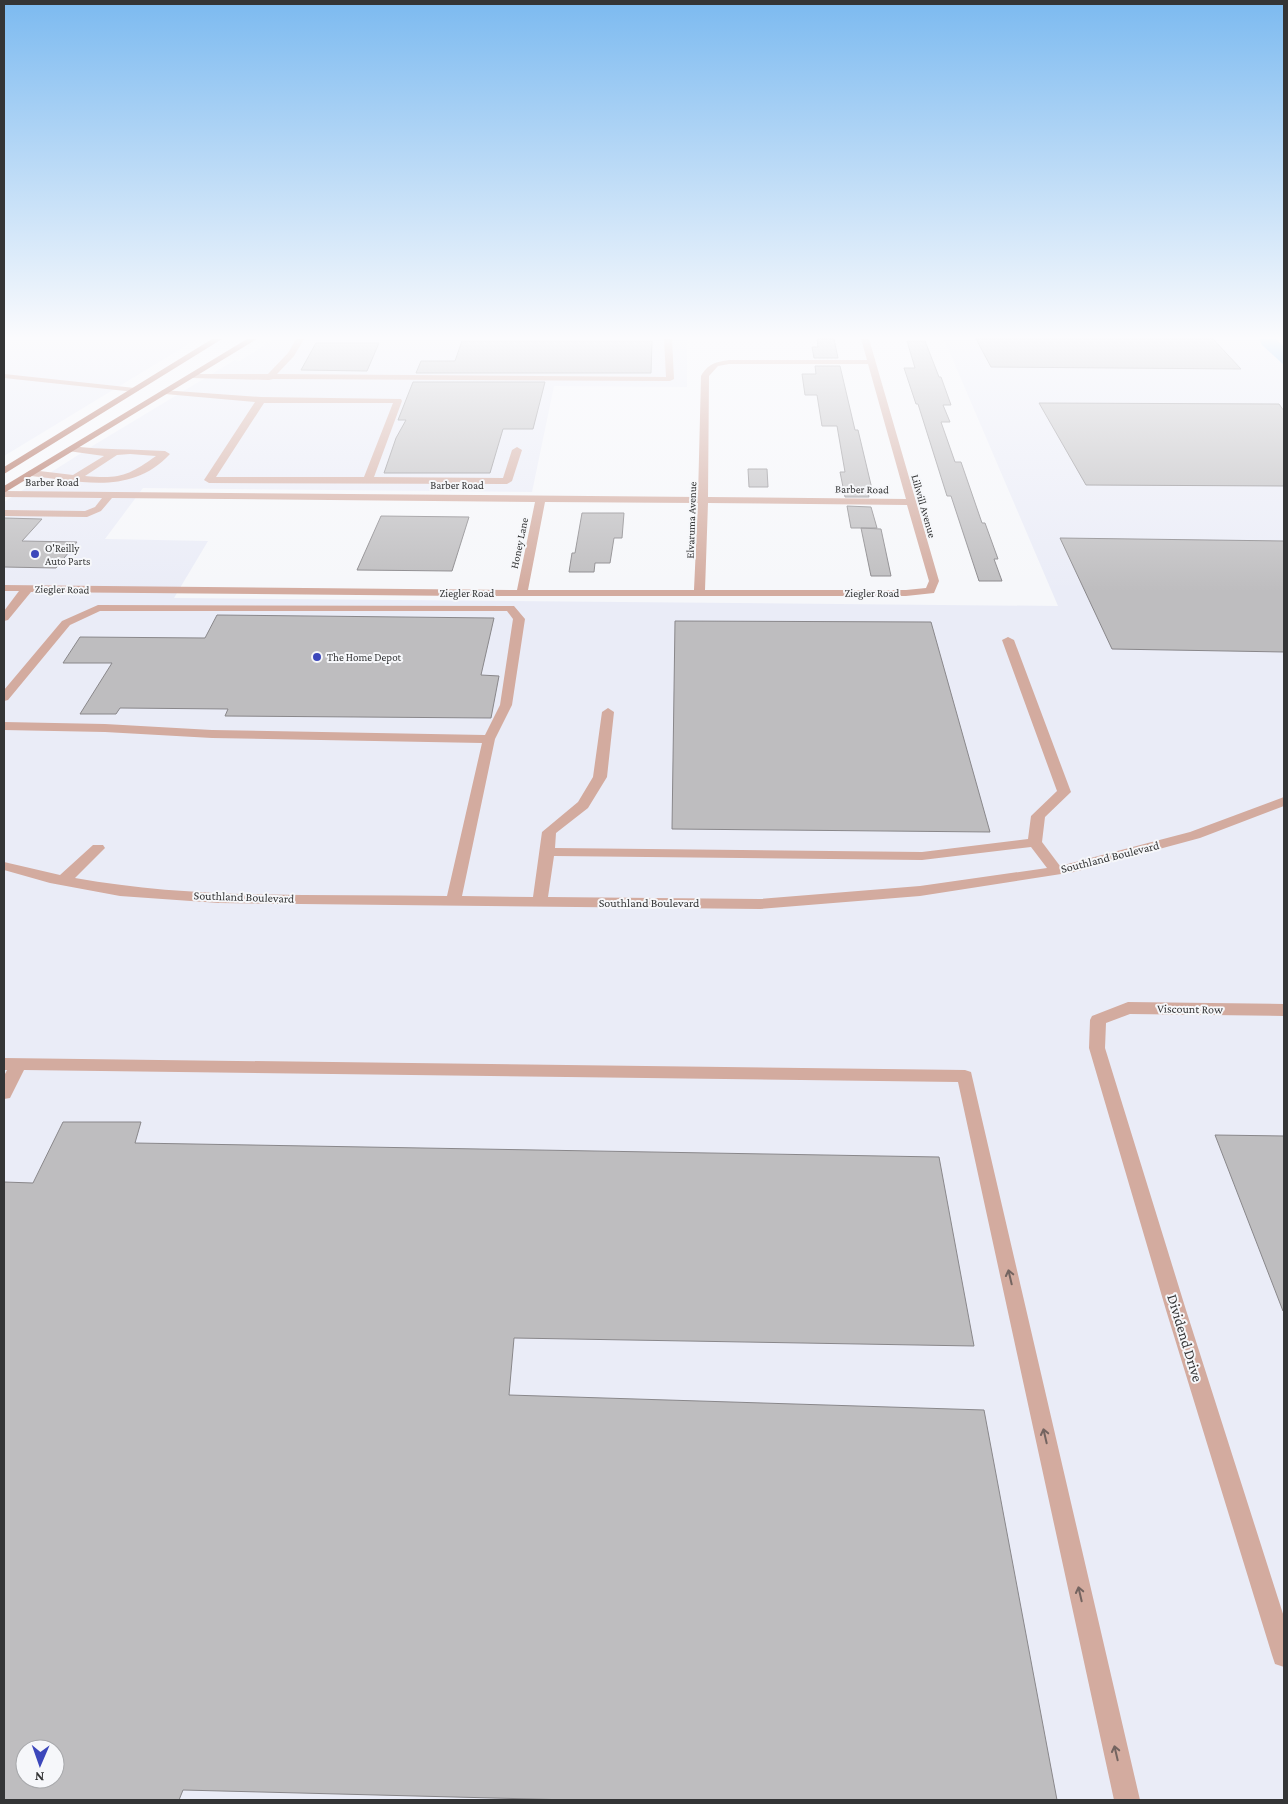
<svg xmlns="http://www.w3.org/2000/svg" width="1288" height="1804" font-family="'Crimson Pro',serif">
<rect width="100%" height="100%" fill="#f6f7fa"/>
<!-- built -->
<path fill="#eaecf7" fill-rule="evenodd" d="M 4,339 L 197,339 L 4,456 Z
M 274,339 L 687,339 L 687,387 L 554,386 L 532,492 L 143,488 L 105,539 L 208,541 L 174,598 L 1058,606 L 944,339 L 1284,339 L 1284,1800 L 4,1800 L 4,502 L 94,445 L 235,360 L 240,361 ZM 25,1749 L 55,1749 L 55,1779 L 25,1779 Z"/>
<!-- water -->
<path fill="#7ac2fc" d="M 1259,339 L 1276,339 L 1284,347 L 1284,365 L 1262,345 Z"/>
<!-- building -->
<path fill="#bebdbf" stroke="#89878a" fill-rule="evenodd" d="M 817,339 L 834,339 L 838,358 L 814,358 L 812,347 L 818,347 Z
M 976,339 L 1213,339 L 1241,369 L 991,367 Z
M 462,341 L 652,341 L 651,373 L 416,373 L 421,361 L 455,361 Z
M 907,341 L 925,341 L 939,377 L 941,377 L 951,405 L 943,405 L 950,422 L 941,422 L 955,462 L 961,462 L 982,523 L 985,523 L 998,559 L 994,559 L 1002,581 L 979,581 L 951,496 L 947,496 L 918,404 L 916,404 L 904,368 L 915,368 Z
M 316,343 L 379,343 L 367,371 L 301,370 Z
M 815,366 L 840,366 L 855,430 L 858,430 L 872,489 L 867,488 L 869,497 L 845,497 L 840,472 L 845,472 L 837,426 L 822,426 L 817,395 L 805,395 L 802,374 L 816,374 Z
M 413,382 L 545,382 L 533,429 L 503,429 L 490,473 L 384,473 L 396,438 L 406,420 L 398,420 Z
M 1039,403 L 1279,404 L 1284,411 L 1284,486 L 1086,485 Z
M 748,469 L 767,469 L 768,487 L 749,487 Z
M 847,506 L 871,507 L 877,528 L 851,528 Z
M 582,513 L 624,513 L 622,538 L 614,538 L 610,563 L 595,563 L 594,572 L 569,572 L 572,553 L 575,553 Z
M 381,516 L 469,517 L 452,571 L 357,570 Z
M 4,518 L 42,519 L 22,541 L 77,542 L 56,568 L 4,567 Z
M 861,528 L 881,529 L 891,576 L 871,576 Z
M 1060,538 L 1284,541 L 1284,652 L 1112,649 Z
M 217,615 L 494,618 L 481,675 L 499,676 L 491,718 L 225,716 L 228,709 L 120,708 L 116,714 L 80,714 L 112,663 L 63,663 L 80,637 L 205,638 Z
M 675,621 L 931,622 L 990,832 L 672,829 Z
M 63,1122 L 141,1122 L 135,1143 L 939,1157 L 974,1346 L 514,1338 L 509,1395 L 984,1410 L 1057,1800 L 571,1800 L 183,1790 L 179,1800 L 4,1800 L 4,1182 L 33,1183 ZM 25,1749 L 55,1749 L 55,1779 L 25,1779 Z
M 1215,1135 L 1284,1136 L 1284,1311 L 1283,1311 Z"/>
<g fill="none" stroke-linecap="round" stroke-linejoin="round">
<!-- minor -->
<path fill="#d3ab9f" fill-rule="evenodd" d="M 296,339 L 304,339 L 294,356 L 277,374 L 666,377 L 664,339 L 672,339 L 674,379 L 670,381 L 273,379 L 269,380 L 192,378 L 188,376 L 192,374 L 268,374 L 288,353 Z
M 861,339 L 869,339 L 939,581 L 934,593 L 906,596 L 463,596 L 31,592 L 8,620 L 4,621 L 4,611 L 19,591 L 4,591 L 4,585 L 517,590 L 535,502 L 112,498 L 101,511 L 87,517 L 4,516 L 4,510 L 85,511 L 95,507 L 102,498 L 4,497 L 4,491 L 698,497 L 701,376 C 708,364 715,362 729,360 L 867,360 ZM 729,364 L 868,364 L 906,499 L 708,497 L 709,376 L 718,366 ZM 545,502 L 698,503 L 694,590 L 528,590 ZM 708,503 L 907,505 L 929,581 L 926,588 L 906,590 L 705,590 Z
M 4,374 L 135,388 L 139,390 L 135,392 L 4,378 Z
M 162,390 L 261,397 L 401,399 L 402,401 L 374,477 L 503,478 L 512,450 L 517,447 L 522,450 L 512,481 L 507,484 L 209,483 L 204,480 L 255,402 L 165,394 L 161,392 ZM 264,403 L 393,403 L 364,477 L 216,477 Z
M 71,446 C 102,450 133,449 165,451 L 170,454 C 131,496 81,481 31,476 L 26,473 L 31,470 L 73,475 L 104,456 L 68,451 L 66,449 ZM 130,454 L 156,456 C 128,476 120,479 85,476 L 117,455 Z
M 98,605 L 514,606 L 525,619 L 512,705 L 495,739 L 462,896 L 533,897 L 542,832 L 578,802 L 593,777 L 602,712 L 608,708 L 614,712 L 607,777 L 588,808 L 556,833 L 555,848 L 922,852 L 1028,839 L 1031,816 L 1057,791 L 1002,640 L 1008,637 L 1014,640 L 1071,792 L 1045,817 L 1042,842 L 1060,866 L 1190,832 L 1284,797 L 1284,806 L 1200,838 L 1074,872 L 920,896 L 760,909 L 219,903 L 120,896 L 50,883 L 4,870 L 4,862 L 60,875 L 93,845 L 103,845 L 105,848 L 75,878 C 197,900 323,894 447,896 L 482,743 L 212,738 L 105,732 L 4,730 L 4,722 L 105,724 L 212,730 L 485,735 L 500,705 L 513,619 L 507,611 L 100,611 L 70,625 L 8,700 L 4,701 L 4,690 L 62,621 ZM 1031,847 L 1047,868 L 920,886 L 760,899 L 548,897 L 554,856 L 922,860 Z
M 1128,1002 L 1284,1004 L 1284,1016 L 1130,1014 L 1106,1023 L 1105,1048 L 1186,1310 L 1284,1617 L 1284,1667 L 1275,1664 L 1272,1655 L 1166,1310 L 1089,1048 L 1090,1020 L 1092,1016 Z
M 4,1058 L 965,1070 L 971,1072 L 1140,1800 L 1114,1800 L 958,1082 L 24,1070 L 10,1098 L 4,1099 L 4,1076 L 7,1070 L 4,1070 Z"/>
<!-- major -->
<path fill="#ae6956" fill-rule="evenodd" d="M 212,339 L 222,339 L 4,474 L 4,467 Z
M 247,339 L 257,339 L 4,493 L 4,486 Z"/>
</g>
<!-- one-way arrows -->
<defs><path id="oneway-shaft" d="M-6 0H5M1.5-3L5.5 0L1.5 3" fill="none" stroke-width="1.6" stroke-linecap="round" stroke-linejoin="round" transform="scale(1.25)"/></defs>
<g stroke="#746460">
<use href="#oneway-shaft" transform="translate(1010 1277) rotate(-103)"/>
<use href="#oneway-shaft" transform="translate(1045 1436) rotate(-103)"/>
<use href="#oneway-shaft" transform="translate(1080 1594) rotate(-103)"/>
<use href="#oneway-shaft" transform="translate(1116 1753) rotate(-103)"/>
</g>
<!-- sky -->
<linearGradient id="sky" x2="0" y2="1"><stop stop-color="#7cbaf0"/><stop offset="0.57" stop-color="#fbfbfd"/><stop offset="1" stop-color="#fbfbfd" stop-opacity="0"/></linearGradient>
<rect width="1288" height="592" fill="url(#sky)"/>
<!-- markers -->
<g fill="#3c47bb" stroke="#f6f7fa" stroke-width="2">
<circle cx="35" cy="554" r="5"/>
<circle cx="317" cy="657" r="5"/>
</g>
<g text-anchor="middle" dominant-baseline="central" stroke-width="4" stroke-linejoin="round" paint-order="stroke">
<!-- far-street labels -->
<g font-size="11" fill="#343536" stroke="#f6f7fa">
<text x="52" y="482">Barber Road</text>
<text x="457" y="485">Barber Road</text>
<text transform="translate(862 489) rotate(1)">Barber Road</text>
<text transform="translate(924 506) rotate(74)">Lillwill Avenue</text>
<text transform="translate(691 520) rotate(-88)">Elvaruma Avenue</text>
<text transform="translate(519 543) rotate(-78)">Honey Lane</text>
<text transform="translate(62 589) rotate(1)">Ziegler Road</text>
<text x="467" y="593">Ziegler Road</text>
<text x="872" y="593">Ziegler Road</text>
</g>
<!-- far-poi labels -->
<g font-size="11" fill="#343536" stroke="#f6f7fa" text-anchor="start">
<text x="45" y="548">O'Reilly<tspan x="45" dy="13">Auto Parts</tspan></text>
<text x="327" y="657">The Home Depot</text>
</g>
<!-- street labels -->
<g font-size="12" fill="#343536" stroke="#f6f7fa">
<text transform="translate(1110 857) rotate(-14)">Southland Boulevard</text>
<text transform="translate(244 897) rotate(2)">Southland Boulevard</text>
<text x="649" y="903">Southland Boulevard</text>
<text transform="translate(1190 1009) rotate(1)">Viscount Row</text>
</g>
<!-- near-street labels -->
<g font-size="15" fill="#343536" stroke="#f6f7fa">
<text transform="translate(1185 1338) rotate(73)">Dividend Drive</text>
</g>
</g>
<!-- border -->
<rect width="1288" height="1804" fill="none" stroke="#343536" stroke-width="10"/>
<!-- north arrow -->
<g transform="translate(40 1764) rotate(182)"><circle r="24" fill="#f6f7fa" stroke="#a8a9ac"/>
<path d="M0-4L9 19L0 12L-9 19Z" fill="#3c47bb"/>
<text y="-8" font-size="14" font-weight="bold" text-anchor="middle" fill="#343536">N</text>
</g>
</svg>
